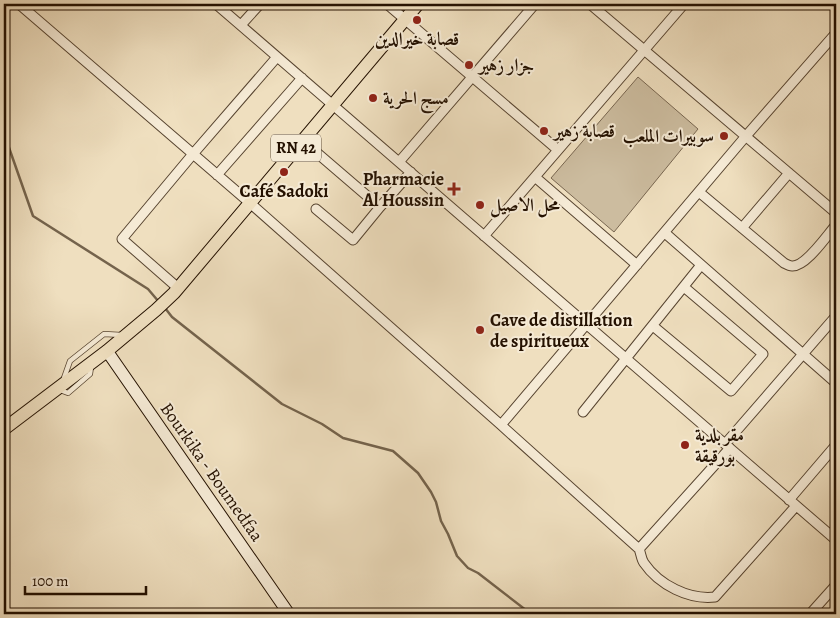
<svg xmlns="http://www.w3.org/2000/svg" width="840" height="618" font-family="Alegreya,Amiri,serif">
<rect width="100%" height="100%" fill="#efdfbf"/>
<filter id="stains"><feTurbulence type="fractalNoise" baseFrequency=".004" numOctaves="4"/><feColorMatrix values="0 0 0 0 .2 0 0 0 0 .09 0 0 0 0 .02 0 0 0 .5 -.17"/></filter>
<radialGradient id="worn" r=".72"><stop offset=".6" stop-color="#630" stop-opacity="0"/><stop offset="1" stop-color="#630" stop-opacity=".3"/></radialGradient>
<!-- green -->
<path fill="#ccbc9f" stroke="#786650" d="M 638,77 L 698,129 L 614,232 L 551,178 Z"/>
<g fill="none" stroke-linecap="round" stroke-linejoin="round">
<!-- stream -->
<path stroke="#74634c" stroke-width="2.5" d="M 4,139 L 7,142 L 33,216 L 148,289 L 159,302
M 165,308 L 172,317 L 282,404 L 322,424 L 343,438 L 393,451 L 418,473 L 431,492 L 436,502 L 441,521 L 448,534 L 457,556 L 468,568 L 478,573 L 531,614"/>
<!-- lane casing -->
<g stroke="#574430" stroke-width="6">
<path id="lane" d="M 64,378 L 70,361 L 104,334 L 122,335
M 60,390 L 68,393 L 90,374 L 91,367"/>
</g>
<!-- street casing -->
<g stroke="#574430" stroke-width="11">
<path id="street" d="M 19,4 L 250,203 L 501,425 L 746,136 L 836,33
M 216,4 L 836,540
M 387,4 L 558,150
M 590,4 L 836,213
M 241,25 L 260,4
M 302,140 L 380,207 L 411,172
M 399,162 L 535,4
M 217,175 L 302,78
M 535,177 L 637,265
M 699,192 L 784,263 C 786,264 789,266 792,266 C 806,267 827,235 836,225
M 316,209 L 353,240 L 380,207
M 742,228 L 789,173
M 665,233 L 836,383
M 484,236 L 684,4
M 178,288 L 122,239 L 193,154 L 277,57
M 653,326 L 731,391 L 763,354 L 684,287
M 583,412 L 701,265
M 501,425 L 639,549 L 730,448
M 725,444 L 836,316
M 789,500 L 836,445
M 639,549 C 641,553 641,559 644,563 C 659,585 689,600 715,597 L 796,506
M 810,614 L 836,585"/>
</g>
<!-- secondary casing -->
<g stroke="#241101" stroke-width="13">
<path id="secondary" d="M 107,351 L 289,614"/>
</g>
<!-- primary casing -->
<g stroke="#241101" stroke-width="14">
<path id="primary" d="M 4,429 L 107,351 L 156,310 L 174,293 L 418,4"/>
</g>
<!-- lane -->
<use href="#lane" stroke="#f5ead5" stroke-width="4.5"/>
<!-- street -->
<use href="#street" stroke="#f5ead5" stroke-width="9"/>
<!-- secondary -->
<use href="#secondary" stroke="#f5ead5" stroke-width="11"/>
<!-- primary -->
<use href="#primary" stroke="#efdfbf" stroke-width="12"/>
</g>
<!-- markers -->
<g fill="#8f2418" stroke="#f5ead5" stroke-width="2">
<circle cx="417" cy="20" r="5"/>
<circle cx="469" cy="65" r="5"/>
<circle cx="373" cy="98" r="5"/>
<circle cx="544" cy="131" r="5"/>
<circle cx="724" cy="136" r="5"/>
<circle cx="284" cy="172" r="5"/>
<path d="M451.5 181.5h5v5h5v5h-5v5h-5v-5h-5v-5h5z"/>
<circle cx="480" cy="205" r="5"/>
<circle cx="480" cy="330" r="5"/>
<circle cx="685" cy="445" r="5"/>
</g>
<g text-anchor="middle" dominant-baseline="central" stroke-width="4" stroke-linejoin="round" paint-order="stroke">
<!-- shield labels -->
<rect fill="#f5ead5" stroke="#635241" stroke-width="1" x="271" y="134.5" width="50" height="27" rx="4"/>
<g font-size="16" font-weight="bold" fill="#241101">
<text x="296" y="148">RN 42</text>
</g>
<!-- poi labels -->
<g font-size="18" font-weight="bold" fill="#241101" stroke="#f5ead5" text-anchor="start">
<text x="417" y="39" text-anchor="middle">قصابة خيرالدين</text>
<text x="479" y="65">جزار زهير</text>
<text x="383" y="98">مسج الحرية</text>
<text x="554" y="131">قصابة زهير</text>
<text x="714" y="136" text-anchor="end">سوبيرات الملعب</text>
<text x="444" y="179" text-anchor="end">Pharmacie<tspan x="444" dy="21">Al Houssin</tspan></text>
<text x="284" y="191" text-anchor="middle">Café Sadoki</text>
<text x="490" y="205">محل الاصيل</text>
<text x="490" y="320">Cave de distillation<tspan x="490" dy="21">de spiritueux</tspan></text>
<text x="695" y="435">مقر بلدية<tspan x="695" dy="21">بورقيقة</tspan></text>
</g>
<!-- street labels -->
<g font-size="18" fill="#241101" stroke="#f5ead5">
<text transform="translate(212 472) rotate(55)">Bourkika - Boumedfaa</text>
</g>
</g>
<!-- margin -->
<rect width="840" height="618" fill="none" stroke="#efdfbf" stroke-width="20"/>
<rect x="5" y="5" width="830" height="608" fill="none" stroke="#241101" stroke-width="2.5"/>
<rect x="10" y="10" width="820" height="598" fill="none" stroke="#241101"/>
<!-- scale -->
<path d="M25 586v8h121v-8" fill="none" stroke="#241101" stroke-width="2.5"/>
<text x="32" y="586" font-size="15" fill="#241101" stroke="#f5ead5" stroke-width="4" paint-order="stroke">100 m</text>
<rect width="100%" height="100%" filter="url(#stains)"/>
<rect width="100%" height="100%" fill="url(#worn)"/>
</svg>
